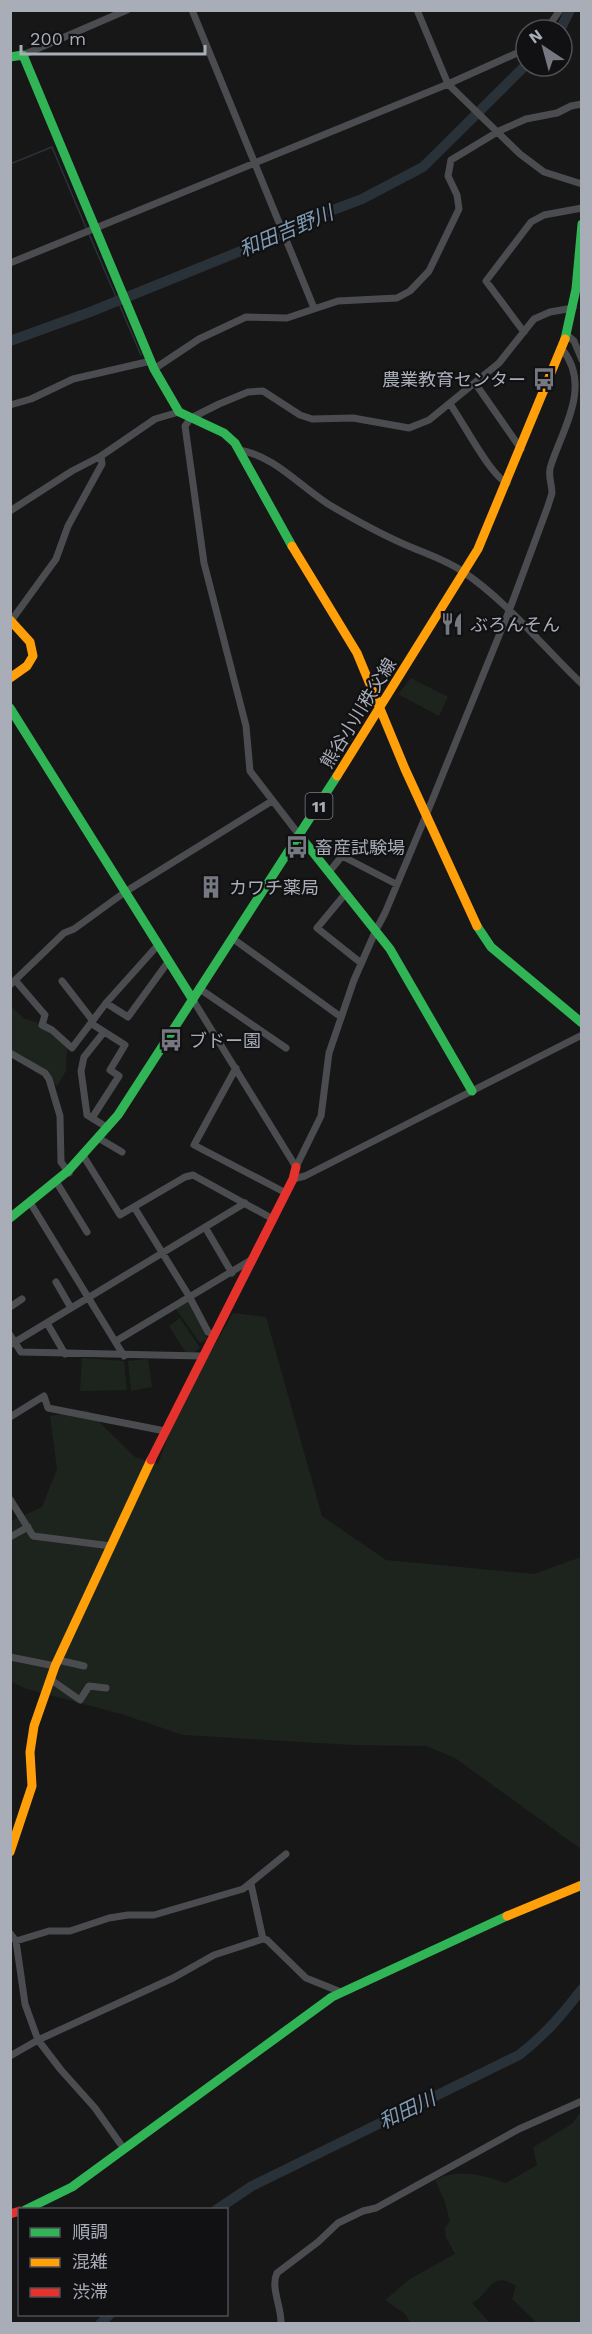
<svg xmlns="http://www.w3.org/2000/svg" width="592" height="2334" font-family="'Work Sans','Noto Sans JP',sans-serif">
<rect width="100%" height="100%" fill="#171717"/>
<!-- green -->
<path fill="#1d241e" d="M 411,678 L 448,697 L 439,716 L 398,694 Z
M 10,1005 L 23,1018 L 36,1022 L 51,1031 L 67,1048 L 66,1071 L 57,1086 L 11,1057 Z
M 187,1300 L 208,1339 L 200,1343 L 176,1309 Z
M 233,1313 L 266,1317 L 322,1516 L 386,1560 L 534,1574 L 581,1557 L 581,1849 L 455,1758 L 426,1746 L 353,1745 L 183,1735 L 121,1714 L 27,1689 L 11,1682 L 11,1521 L 42,1507 L 57,1469 L 50,1416 L 87,1410 L 135,1457 L 158,1464 L 178,1409 Z
M 180,1318 L 200,1348 L 188,1356 L 169,1326 Z
M 82,1358 L 124,1361 L 127,1390 L 80,1391 Z
M 148,1359 L 152,1387 L 131,1391 L 128,1361 Z
M 581,2111 L 581,2323 L 537,2323 L 512,2299 L 516,2286 C 490,2269 490,2295 472,2303 L 490,2323 L 411,2323 L 405,2314 L 385,2300 L 410,2279 L 455,2254 L 446,2237 L 445,2228 L 450,2221 L 445,2202 L 435,2180 C 459,2168 482,2175 506,2183 L 537,2165 L 533,2147 L 572,2124 Z"/>
<g fill="none" stroke-linecap="round" stroke-linejoin="round">
<!-- stream -->
<path stroke="#2a3239" stroke-width="1.5" d="M 10,164 L 52,147 L 87,230
M 89,234 L 141,355"/>
<!-- river -->
<path stroke="#2a3239" stroke-width="10" d="M 560,30 L 570,10
M 10,341 L 90,312 L 273,238 L 304,221 L 362,199 L 423,167 L 526,65
M 216,2210 L 252,2186 L 519,2055 C 546,2034 561,2016 582,1989
M 100,2324 L 110,2314"/>
<!-- street -->
<path stroke="#4b4c50" stroke-width="7" d="M 192,10 L 314,308
M 417,10 L 448,84 L 520,154 L 544,172 L 582,184
M 546,30 L 560,10
M 23,55 L 127,10
M 10,263 L 448,84 L 526,49
M 524,332 L 486,281 L 531,222 L 544,215 L 582,208
M 567,335 L 574,341 L 582,360
M 154,369 L 199,339 L 246,317 L 287,318 L 338,301 L 397,298 L 410,291 L 429,271 L 459,209 L 457,195 L 448,176 L 451,160 L 499,131 L 526,119 L 557,113 L 571,106 L 582,104
M 475,383 L 521,449
M 450,404 C 463,422 490,475 507,483
M 10,405 L 31,399 L 73,379 L 151,361
M 239,450 C 273,455 300,486 328,504 C 355,520 384,536 413,548 C 430,555 447,561 462,571 C 507,601 543,647 582,684
M 10,511 L 72,471 L 101,456 L 155,419 L 179,412
M 11,621 L 56,559 L 68,526 L 102,464 L 101,456
M 300,836 L 250,771 L 246,726 L 204,563 L 185,426 L 191,418 L 219,404 L 248,392 L 263,391 L 300,415 L 312,419 L 353,418 L 409,428 L 429,420 L 499,363 L 534,319 L 550,312 L 573,308
M 329,872 L 342,856 L 396,884
M 346,893 L 317,928 L 361,963
M 232,938 L 341,1017
M 15,980 L 45,1015 L 42,1025 L 52,1030 L 72,1048 L 106,1003 L 158,945
M 62,981 L 93,1021
M 10,985 L 64,933 L 74,929 L 125,892 L 272,801
M 200,989 L 286,1048
M 193,1000 L 296,1167
M 106,1003 L 128,1017 L 168,962
M 92,1024 L 125,1045 L 110,1070 L 119,1076 L 92,1118
M 104,1032 L 84,1057 L 81,1071 L 87,1115 L 108,1128
M 10,1053 L 45,1073 L 49,1079 L 60,1116 L 61,1162 L 69,1173
M 236,1068 L 194,1145 L 286,1193
M 100,1139 L 122,1152
M 84,1157 L 120,1215 L 185,1177 L 193,1175 L 273,1219
M 296,1167 L 321,1116 L 329,1053 L 354,980 L 376,930 L 385,913 L 427,813 L 509,611 L 548,506 C 549,502 551,497 552,493 C 552,483 547,475 551,465 C 563,428 592,386 562,349
M 293,1179 L 305,1176 L 582,1035
M 57,1183 L 87,1232
M 31,1204 L 124,1356
M 134,1207 L 189,1296 L 208,1332 L 213,1334
M 205,1227 L 232,1273
M 56,1282 L 71,1308
M 10,1307 L 22,1299
M 47,1323 L 65,1354
M 10,1335 L 21,1352 L 202,1356
M 116,1341 L 251,1260
M 10,1345 L 245,1203
M 10,1417 L 44,1396 L 48,1408 L 165,1431
M 10,1499 L 33,1536 L 111,1546
M 10,1537 L 28,1527
M 10,1657 L 55,1666
M 58,1660 L 84,1666
M 50,1679 L 80,1700 L 89,1686 L 106,1688
M 251,1884 L 263,1939 L 267,1940 L 306,1978 L 341,1992
M 10,1933 L 16,1941 L 25,2004 L 38,2040 L 61,2070 L 95,2108 L 124,2149
M 16,1941 L 49,1931 L 70,1931 L 109,1918 L 128,1915 L 154,1915 L 243,1889 L 286,1854
M 10,2056 L 38,2040 L 173,1978 L 214,1955 L 263,1939
M 281,2324 C 282,2308 270,2287 277,2273 L 318,2242 L 338,2223 L 363,2211 L 376,2208 L 519,2129 L 582,2101"/>
<!-- fast -->
<path stroke="#30b455" stroke-width="9" d="M 10,57 L 23,55 L 154,369 L 179,412 L 224,433 L 235,443 L 292,546
M 565,339 L 576,289 L 582,224
M 10,708 L 193,1000
M 300,836 L 390,949 L 472,1091
M 477,926 L 491,947 L 582,1023
M 10,1218 L 68,1171 L 118,1115 L 337,776
M 25,2210 L 72,2187 L 332,1997 L 507,1916"/>
<!-- slow -->
<path stroke="#ff9f0a" stroke-width="9" d="M 292,546 L 357,653 L 405,769 L 477,926
M 10,620 L 30,642 L 33,656 L 27,666 L 10,678
M 337,776 L 478,549 L 565,339
M 10,1852 L 32,1786 L 30,1752 L 34,1726 L 55,1666 L 151,1460
M 507,1916 L 582,1885"/>
<!-- jam -->
<path stroke="#e5322d" stroke-width="9" d="M 151,1460 L 293,1179 L 296,1167
M 10,2214 L 20,2211"/>
</g>
<!-- icons -->
<defs>
<g id="bus-bare" transform="scale(1.8)"><path d="M-5-6H5V4H4V6H2V4H-2V6H-4V4H-5ZM-3.5-4V0h7V-4ZM-3.5 1.2v1.5H-2V1.2ZM2 1.2v1.5H3.5V1.2Z" fill="#757880" stroke="#111113" stroke-width="2.5" paint-order="stroke"/></g>
<g id="restaurant-bare" transform="scale(1.8)"><path d="M-5-6h1v4h1v-4h1v4h1v-4h1v5L-1.5 .5V6h-2V.5L-5-1ZM5-6V6H3V1.5H1.5Q1.5-4 5-6Z" fill="#757880" stroke="#111113" stroke-width="2.5" paint-order="stroke"/></g>
<g id="building-bare" transform="scale(1.8)"><path d="M-4-6H4V6H1V3H-1V6H-4ZM-2.5-4.3h1.7v1.8h-1.7ZM.8-4.3h1.7v1.8H.8ZM-2.5-1h1.7V.8h-1.7ZM.8-1h1.7V.8H.8Z" fill="#757880" stroke="#111113" stroke-width="2.5" paint-order="stroke"/></g>
</defs>
<g fill-rule="evenodd">
<use href="#bus-bare" x="544" y="379"/>
<use href="#restaurant-bare" x="452" y="624"/>
<use href="#bus-bare" x="297" y="847"/>
<use href="#building-bare" x="211" y="887"/>
<use href="#bus-bare" x="171" y="1040"/>
</g>
<g text-anchor="middle" dominant-baseline="central" stroke-width="4.5" stroke-linejoin="round" paint-order="stroke">
<!-- shield labels -->
<rect fill="#111113" stroke="#7b7e86" stroke-width="1.5" x="305.5" y="793" width="27" height="26" rx="4.5"/>
<g font-size="16" font-weight="bold" fill="#a8adb8">
<text x="319" y="806">11</text>
</g>
<!-- poi labels -->
<g font-size="18" fill="#a8adb8" stroke="#111113" text-anchor="start">
<text x="526" y="379" text-anchor="end">農業教育センター</text>
<text x="470" y="624">ぶろんそん</text>
<text x="315" y="847">畜産試験場</text>
<text x="229" y="887">カワチ薬局</text>
<text x="189" y="1040">ブドー園</text>
</g>
<!-- street labels -->
<g font-size="18" fill="#a8adb8" stroke="#111113">
<text transform="translate(358 713) rotate(-58)">熊谷小川秩父線</text>
</g>
<!-- water labels -->
<g font-size="20" font-style="italic" fill="#7f9bb3" stroke="#111113">
<text transform="translate(286 231) rotate(-23)">和田吉野川</text>
<text transform="translate(407 2110) rotate(-26)">和田川</text>
</g>
</g>
<!-- border -->
<rect width="592" height="2334" fill="none" stroke="#a8adb8" stroke-width="24"/>
<!-- legend -->
<rect x="18" y="2208" width="210" height="108" fill="#111113" stroke="#4d4f55" stroke-width="1.5"/>
<rect x="30" y="2228" width="30" height="9" fill="#30b455" stroke="#4d4f55" stroke-width="1.5"/>
<text x="72" y="2238" font-size="18" fill="#a8adb8">順調</text>
<rect x="30" y="2258" width="30" height="9" fill="#ff9f0a" stroke="#4d4f55" stroke-width="1.5"/>
<text x="72" y="2268" font-size="18" fill="#a8adb8">混雑</text>
<rect x="30" y="2288" width="30" height="9" fill="#e5322d" stroke="#4d4f55" stroke-width="1.5"/>
<text x="72" y="2298" font-size="18" fill="#a8adb8">渋滞</text>
<!-- north arrow -->
<g transform="translate(544 48) rotate(324)"><circle r="28" fill="#111113" stroke="#4d4f55" stroke-width="1.5"/>
<path d="M0-4.5L10 22L0 15L-10 22Z" fill="#757880"/>
<text y="-9" font-size="16" font-weight="bold" text-anchor="middle" fill="#a8adb8">N</text>
</g>
<!-- scale -->
<path d="M21 45v9h184v-9" fill="none" stroke="#a8adb8" stroke-width="3"/>
<text x="30" y="45" font-size="18" fill="#a8adb8" stroke="#111113" stroke-width="4.5" paint-order="stroke">200 m</text>
</svg>
